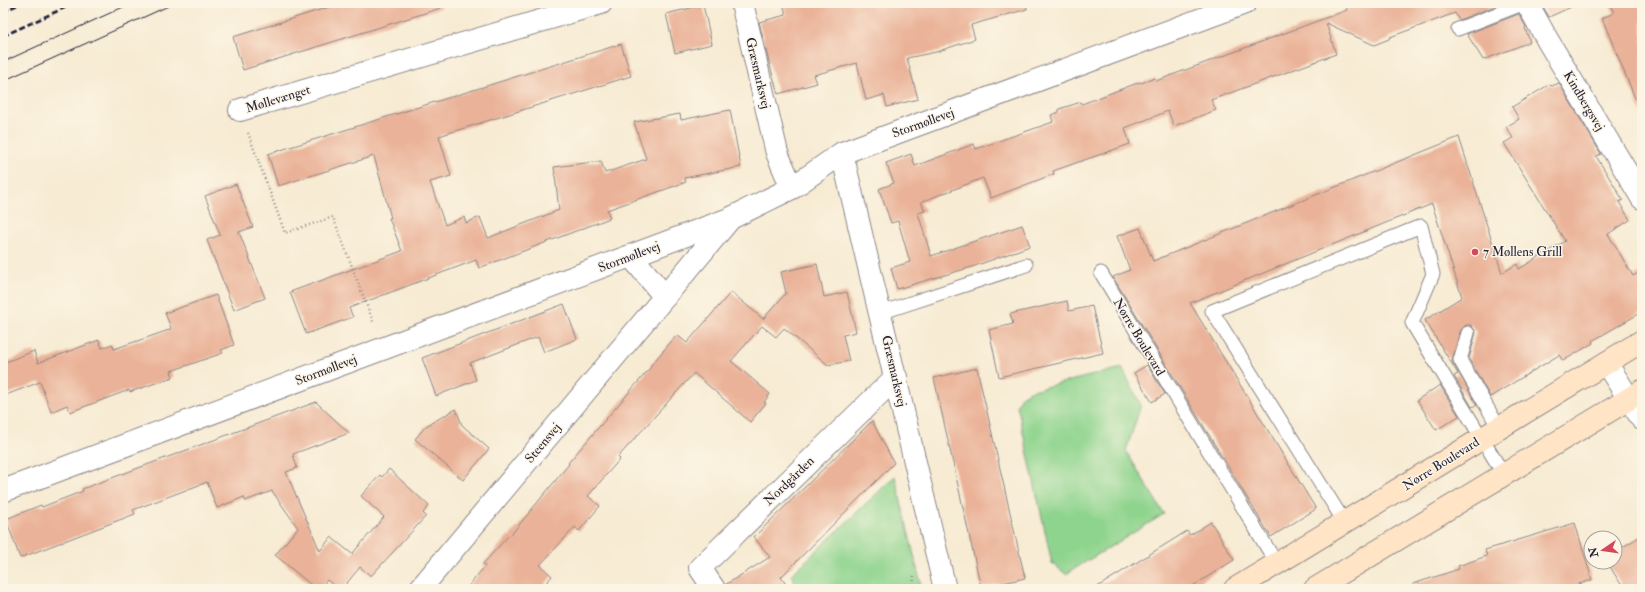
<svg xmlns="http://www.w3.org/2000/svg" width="1645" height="592" font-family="'IM FELL Double Pica',serif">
<rect width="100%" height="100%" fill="#fcf5e5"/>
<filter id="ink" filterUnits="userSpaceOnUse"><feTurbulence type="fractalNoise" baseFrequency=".025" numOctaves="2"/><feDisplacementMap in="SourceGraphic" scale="8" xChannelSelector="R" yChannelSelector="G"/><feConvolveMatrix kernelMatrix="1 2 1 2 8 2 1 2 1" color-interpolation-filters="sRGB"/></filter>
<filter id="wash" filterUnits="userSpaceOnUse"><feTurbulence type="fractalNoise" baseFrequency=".012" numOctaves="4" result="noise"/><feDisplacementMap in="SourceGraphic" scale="16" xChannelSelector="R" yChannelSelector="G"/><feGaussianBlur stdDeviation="0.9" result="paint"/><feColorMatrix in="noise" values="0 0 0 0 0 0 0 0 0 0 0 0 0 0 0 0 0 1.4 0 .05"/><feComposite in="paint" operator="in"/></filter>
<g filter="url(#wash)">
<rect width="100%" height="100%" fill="#f7ebd3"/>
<!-- green -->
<path fill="#8fd48e" stroke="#587b64" d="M 1122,368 L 1141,405 L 1126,451 L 1164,514 L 1066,574 L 1052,563 L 1017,405 L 1021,396 L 1029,391 Z
M 895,476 L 922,589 L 799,589 L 791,575 Z"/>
<g id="blocks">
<!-- building -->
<path fill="#eab298" d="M 342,3 L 440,3 L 441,8 L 243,70 L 233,37 Z
M 783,3 L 1026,3 L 1027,9 L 971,25 L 975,39 L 936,52 L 907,58 L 918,99 L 887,107 L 884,95 L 866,100 L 857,63 L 814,75 L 817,83 L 778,94 L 769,62 L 759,22 L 786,15 Z
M 1345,3 L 1503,3 L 1459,20 L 1455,13 L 1390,37 L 1389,39 L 1374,45 L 1326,23 L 1336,54 L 1211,100 L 1216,110 L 1174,126 L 1168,111 L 1125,128 L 1130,144 L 1053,171 L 1054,174 L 991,198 L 983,178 L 921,202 L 925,211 L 918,213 L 931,256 L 1022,225 L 1030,246 L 972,267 L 897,289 L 891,268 L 910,262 L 898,221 L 891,223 L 879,189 L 894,183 L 886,163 L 911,154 L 915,166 L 974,144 L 976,149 L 1053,122 L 1051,115 L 1059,112 L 1059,109 L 1081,102 L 1082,104 L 1140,82 L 1141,83 L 1155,78 L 1156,81 L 1347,10 Z
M 1541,3 L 1580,3 L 1549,17 Z
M 1609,3 L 1642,3 L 1642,115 L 1602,18 L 1614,13 Z
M 703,5 L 712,44 L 675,53 L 666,14 Z
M 1519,14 L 1526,27 L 1525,28 L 1530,42 L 1483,60 L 1467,34 Z
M 621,44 L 631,76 L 439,136 L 451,176 L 430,182 L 445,225 L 464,217 L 466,223 L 480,217 L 488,238 L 559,210 L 554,167 L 601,161 L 605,173 L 646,159 L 634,122 L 680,114 L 681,120 L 730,110 L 741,167 L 684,178 L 686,182 L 607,210 L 610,218 L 479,268 L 476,260 L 349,308 L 353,317 L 306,334 L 290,292 L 402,251 L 389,218 L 391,218 L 374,156 L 278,186 L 268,154 Z
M 1559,83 L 1601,154 L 1596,156 L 1623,200 L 1619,202 L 1630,220 L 1608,234 L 1633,276 L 1642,271 L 1642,312 L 1592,341 L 1593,343 L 1563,361 L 1559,355 L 1490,397 L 1469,359 L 1476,332 L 1471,325 L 1466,325 L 1460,331 L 1452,361 L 1477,405 L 1472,407 L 1454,376 L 1458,374 L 1425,320 L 1462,297 L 1432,204 L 1190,303 L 1316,509 L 1271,537 L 1113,277 L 1130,270 L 1117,236 L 1140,228 L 1153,261 L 1459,137 L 1502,273 L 1517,264 L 1519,269 L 1565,241 L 1504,143 L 1513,138 L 1506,127 L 1519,119 L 1512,107 L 1550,84 L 1552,86 Z
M 236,184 L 253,227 L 239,232 L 265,298 L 234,310 L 207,240 L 220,235 L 205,196 Z
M 817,264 L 824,297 L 847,292 L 856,332 L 843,335 L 849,361 L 828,365 L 784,328 L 776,337 L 762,326 L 731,361 L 770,394 L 764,402 L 766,403 L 750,422 L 694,373 L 618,457 L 620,459 L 588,496 L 600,506 L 579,531 L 575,527 L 540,565 L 552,576 L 541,589 L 466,589 L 485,566 L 483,564 L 509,535 L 510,536 L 569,464 L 568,463 L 651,367 L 650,366 L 677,335 L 687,343 L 731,292 L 763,319 L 786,293 L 781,272 Z
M 216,295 L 234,345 L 221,350 L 223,353 L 171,371 L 173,377 L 130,392 L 129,390 L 70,412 L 67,405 L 51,412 L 40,382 L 3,396 L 3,363 L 34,351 L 38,363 L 99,340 L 102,348 L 112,344 L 114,349 L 169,330 L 171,328 L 165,313 Z
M 1067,301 L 1069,311 L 1092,306 L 1103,353 L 999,377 L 989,330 L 1013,324 L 1010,314 Z
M 564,304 L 577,339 L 544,352 L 538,337 L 470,363 L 476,380 L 436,396 L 422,358 Z
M 1147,365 L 1165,394 L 1152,402 L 1134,373 Z
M 977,368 L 1025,578 L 981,588 L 934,378 Z
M 1440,385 L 1459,416 L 1436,430 L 1417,400 Z
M 316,402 L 349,433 L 293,454 L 297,468 L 286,472 L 320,551 L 331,537 L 352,554 L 384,517 L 361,496 L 380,475 L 382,477 L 389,469 L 429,506 L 423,513 L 426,516 L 371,576 L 360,567 L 342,589 L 338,589 L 327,580 L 320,589 L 316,589 L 275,555 L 298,528 L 272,491 L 245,501 L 244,497 L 217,508 L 207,482 L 133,510 L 135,514 L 20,558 L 6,519 L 41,505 L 42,507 L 83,491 L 82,489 Z
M 456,409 L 462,425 L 489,449 L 463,480 L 415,439 L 426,426 Z
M 872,421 L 894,463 L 781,577 L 789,589 L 726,589 L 725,585 L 770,557 L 754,537 Z
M 1211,522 L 1234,560 L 1188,589 L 1094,589 L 1187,531 L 1190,535 Z
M 1575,523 L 1592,580 L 1562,589 L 1413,589 L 1413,584 L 1459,569 L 1458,566 L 1487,556 L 1485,550 Z
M 1642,535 L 1642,584 L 1634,589 L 1624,589 L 1607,562 L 1615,562 L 1615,552 Z"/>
</g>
</g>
<g filter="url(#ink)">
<use href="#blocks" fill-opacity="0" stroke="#8c8687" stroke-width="1"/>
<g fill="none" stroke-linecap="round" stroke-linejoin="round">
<!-- lane casing -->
<g stroke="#8c8687" stroke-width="15">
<path id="lane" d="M 1458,29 L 1525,3
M 1101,273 L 1277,564
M 880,313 L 1026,265
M 1468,333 L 1460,360 L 1499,428
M 1345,523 L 1212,311 L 1421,226 L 1433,274 L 1412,323 L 1504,475"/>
</g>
<!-- street casing -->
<g stroke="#8c8687" stroke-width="24">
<path id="street" d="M 742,3 L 777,153 L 792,188
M 1527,3 L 1548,41 L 1642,198
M 240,110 L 601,3
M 842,153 L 945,589
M 631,256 L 665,297
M 1606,363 L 1642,419
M 3,491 L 729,219 L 792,188 L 842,153 L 1245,3
M 420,589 L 729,220
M 714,589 L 700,568 L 896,377"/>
</g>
<!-- secondary casing -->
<g stroke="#8c8687" stroke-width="24">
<path id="secondary" d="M 1235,589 L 1642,341
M 1315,589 L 1642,391"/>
</g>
<!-- path -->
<path stroke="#8c8687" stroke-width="2.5" stroke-dasharray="1 3" stroke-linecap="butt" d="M 248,133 L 285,233 L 333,217 L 374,324
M 913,589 L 914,575"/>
<!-- lane -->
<use href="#lane" stroke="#fff" stroke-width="13"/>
<!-- street -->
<use href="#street" stroke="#fff" stroke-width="22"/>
<!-- secondary -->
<use href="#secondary" stroke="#ffe4c6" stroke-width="22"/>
<!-- tram -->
<path stroke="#22223b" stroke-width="1" d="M 3,62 L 132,3
M 3,81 L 175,3"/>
<!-- rail -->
<path stroke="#22223b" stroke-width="3" stroke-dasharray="6 3" stroke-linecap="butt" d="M 3,11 L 22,3
M 3,36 L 75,3"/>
</g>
</g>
<!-- markers -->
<circle fill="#d1495b" stroke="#fcf5e5" stroke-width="1.5" cx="1475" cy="252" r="4"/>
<g text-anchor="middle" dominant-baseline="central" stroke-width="3" stroke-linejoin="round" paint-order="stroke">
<!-- street labels -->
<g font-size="13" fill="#22223b" stroke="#fcf5e5">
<text transform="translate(758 73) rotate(77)">Græsmarksvej</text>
<text transform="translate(278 99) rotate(-17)">Møllevænget</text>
<text transform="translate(1584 101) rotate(59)">Kindbergsvej</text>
<text transform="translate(923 123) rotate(-20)">Stormøllevej</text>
<text transform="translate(629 257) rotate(-21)">Stormøllevej</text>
<text transform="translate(1139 337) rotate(59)">Nørre Boulevard</text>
<text transform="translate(326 370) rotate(-21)">Stormøllevej</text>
<text transform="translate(894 371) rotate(77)">Græsmarksvej</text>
<text transform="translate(543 443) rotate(-50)">Steensvej</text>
<text transform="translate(1441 464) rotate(-32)">Nørre Boulevard</text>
<text transform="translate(789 481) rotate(-44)">Nordgården</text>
</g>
<!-- poi labels -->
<g font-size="13" fill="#22223b" stroke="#fcf5e5" text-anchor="start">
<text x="1483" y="252">7 Møllens Grill</text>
</g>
</g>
<!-- margin -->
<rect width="1645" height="592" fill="none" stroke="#fcf5e5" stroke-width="16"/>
<!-- north arrow -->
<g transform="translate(1603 550) rotate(257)"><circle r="19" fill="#fcf5e5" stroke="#a5a1a1"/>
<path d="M0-3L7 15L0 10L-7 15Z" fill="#d1495b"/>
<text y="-6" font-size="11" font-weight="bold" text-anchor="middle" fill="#22223b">N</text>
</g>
</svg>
